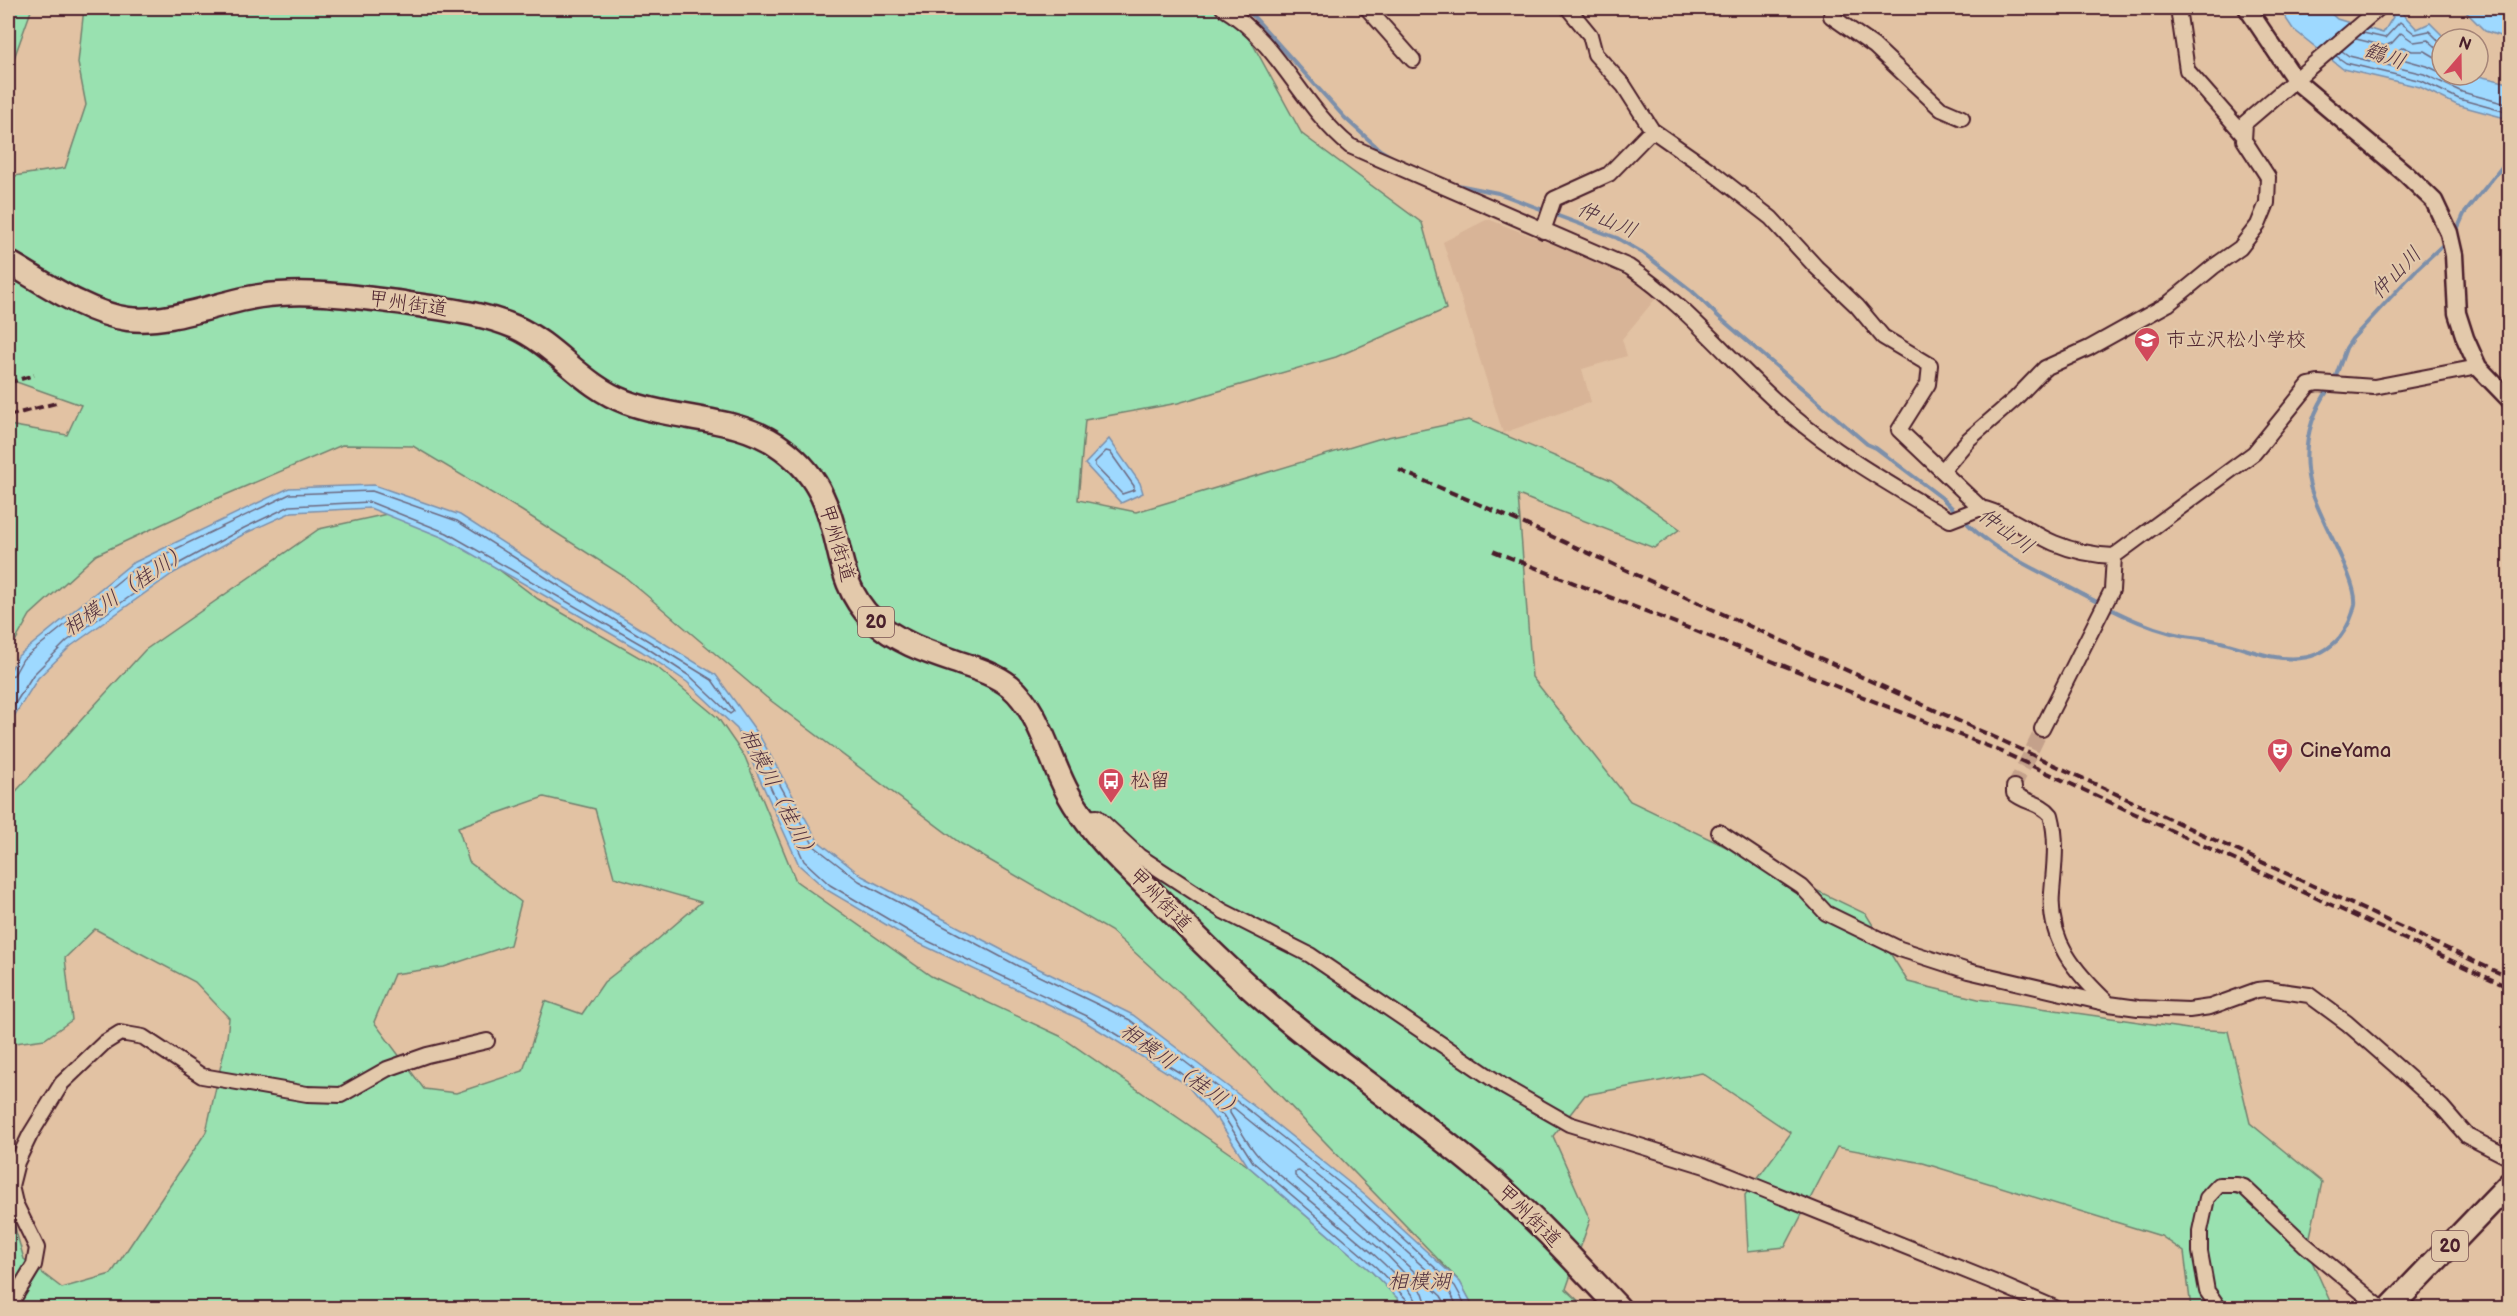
<svg xmlns="http://www.w3.org/2000/svg" width="2517" height="1316" font-family="'Balsamiq Sans','Klee One',sans-serif">
<rect width="100%" height="100%" fill="#e2c2a3"/>
<filter id="ink" filterUnits="userSpaceOnUse"><feTurbulence type="fractalNoise" baseFrequency=".0167" numOctaves="2"/><feDisplacementMap in="SourceGraphic" scale="12" xChannelSelector="R" yChannelSelector="G"/><feConvolveMatrix kernelMatrix="1 2 1 2 8 2 1 2 1" color-interpolation-filters="sRGB"/></filter>
<g filter="url(#ink)">
<!-- built -->
<path fill="#d8b497" d="M 1488,219 L 1595,261 L 1640,284 L 1656,298 L 1622,339 L 1627,356 L 1582,369 L 1591,402 L 1503,433 L 1443,242 Z"/>
<!-- green -->
<path fill="#99e1b0" stroke="#72806e" stroke-width="1.5" fill-rule="evenodd" d="M 8,8 L 32,8 L 8,75 Z
M 84,8 L 1233,8 L 1302,134 L 1422,223 L 1446,309 L 1336,357 L 1178,403 L 1085,420 L 1078,500 L 1136,512 L 1378,439 L 1469,420 L 1611,480 L 1680,529 L 1654,548 L 1518,495 L 1532,677 L 1630,801 L 1866,914 L 1908,982 L 1978,999 L 2188,1029 L 2228,1031 L 2250,1123 L 2322,1182 L 2307,1250 L 2333,1308 L 2191,1308 L 2184,1252 L 2161,1236 L 1923,1163 L 1837,1147 L 1785,1247 L 1748,1251 L 1745,1195 L 1791,1133 L 1702,1073 L 1585,1095 L 1553,1136 L 1590,1220 L 1566,1289 L 1586,1308 L 1474,1308 L 1460,1282 L 1194,1006 L 1111,931 L 960,843 L 766,697 L 625,577 L 522,511 L 413,446 L 342,445 L 216,499 L 96,555 L 30,615 L 8,654 L 8,425 L 67,435 L 81,405 L 8,379 L 8,177 L 65,168 L 86,105 L 78,63 Z
M 387,514 L 449,532 L 538,599 L 658,668 L 718,718 L 745,757 L 796,881 L 931,976 L 1060,1036 L 1248,1166 L 1372,1272 L 1407,1308 L 8,1308 L 8,1204 L 24,1259 L 62,1288 L 111,1274 L 206,1132 L 227,1038 L 229,1018 L 195,982 L 95,929 L 65,958 L 72,1020 L 45,1039 L 8,1044 L 8,800 L 145,650 L 319,529 ZM 544,797 L 595,809 L 614,877 L 701,902 L 650,946 L 604,982 L 582,1014 L 545,1001 L 523,1071 L 456,1093 L 424,1089 L 374,1022 L 394,974 L 444,967 L 510,945 L 521,902 L 469,862 L 458,827 Z"/>
<!-- water -->
<path fill="#9ed9ff" stroke="#7c8faa" stroke-width="1.5" d="M 2279,8 L 2325,8 L 2337,19 L 2383,33 L 2393,17 L 2385,8 L 2397,8 L 2417,29 L 2430,23 L 2446,39 L 2442,39 L 2442,75 L 2474,75 L 2509,83 L 2509,119 L 2457,105 L 2420,87 L 2343,69 L 2293,29 Z
M 2462,8 L 2509,8 L 2509,39 L 2485,31 Z
M 1109,439 L 1140,483 L 1143,493 L 1121,503 L 1085,464 Z
M 374,485 L 460,515 L 559,579 L 716,675 L 759,735 L 818,841 L 862,876 L 1021,960 L 1133,1015 L 1255,1107 L 1366,1196 L 1460,1282 L 1474,1308 L 1407,1308 L 1372,1272 L 1248,1166 L 1217,1118 L 1215,1119 L 1186,1084 L 1084,1021 L 912,940 L 827,890 L 799,865 L 737,729 L 687,682 L 641,651 L 444,538 L 370,508 L 292,512 L 246,533 L 172,574 L 71,646 L 38,678 L 8,726 L 8,675 L 18,656 L 131,564 L 289,488 Z"/>
<g fill="none" stroke-linecap="round" stroke-linejoin="round">
<!-- shore -->
<path stroke="#6c6980" stroke-width="1.5" d="M 2363,33 L 2385,38 L 2400,22 L 2415,34 L 2429,31 L 2442,44
M 2356,39 L 2385,46 L 2392,43 L 2401,33 L 2414,42 L 2428,40 L 2442,52
M 2342,51 L 2349,56 L 2424,74 L 2462,92 L 2510,105
M 2336,56 L 2346,63 L 2422,81 L 2459,99 L 2510,113
M 2442,61 L 2425,51 L 2412,51 L 2403,47 L 2393,54 L 2395,57 L 2427,66 L 2442,73
M 1106,451 L 1110,452 L 1134,486 L 1134,490 L 1122,494 L 1095,466 L 1095,462 Z
M 8,676 L 14,675 L 23,659 L 134,569 L 290,494 L 372,491 L 457,521 L 556,584 L 712,680 L 734,711 L 730,714 L 691,677 L 644,646 L 447,533 L 370,502 L 290,506 L 244,528 L 169,569 L 67,641 L 33,675 L 8,715
M 1411,1308 L 1409,1302 L 1376,1267 L 1253,1162 L 1223,1115 L 1217,1112 L 1190,1079 L 1087,1016 L 915,935 L 830,885 L 804,861 L 749,740 L 749,737 L 754,738 L 814,846 L 859,881 L 1018,966 L 1130,1020 L 1251,1112 L 1362,1201 L 1455,1286 L 1467,1308
M 1419,1308 C 1417,1281 1286,1183 1260,1158 C 1248,1146 1239,1127 1230,1113 L 1230,1109 L 1234,1108 L 1246,1118 L 1357,1207 L 1449,1290 L 1458,1308
M 1428,1308 L 1423,1293 L 1388,1256 L 1295,1176 L 1295,1172 L 1299,1171 L 1351,1214 L 1441,1296 L 1448,1308"/>
<!-- stream -->
<path stroke="#7c8faa" stroke-width="4" d="M 1246,8 L 1345,118 L 1380,150 L 1397,160
M 1453,184 L 1498,193 L 1546,211
M 1553,214 L 1617,238 L 1643,253 L 1692,291 L 1719,317 L 1867,444 L 1876,448 L 1942,498 L 1958,514
M 2456,232 L 2464,214 L 2510,157
M 2334,381 L 2346,348 L 2352,339 L 2416,270 L 2446,242
M 1963,519 C 1990,549 2030,567 2065,585 C 2107,607 2152,634 2200,638 C 2234,641 2265,662 2301,658 C 2316,657 2331,648 2340,637 C 2347,628 2353,615 2355,604 C 2358,580 2317,515 2310,486 C 2301,450 2309,417 2330,387"/>
<!-- minor-tunnel -->
<path stroke="#c4a18b" stroke-width="14" stroke-dasharray="14 7" stroke-linecap="butt" d="M 2014,787 L 2042,729"/>
<!-- minor casing -->
<g stroke="#4a1f2b" stroke-width="18">
<path id="minor" d="M 1223,8 C 1278,41 1301,106 1350,146 L 1629,267 C 1690,308 1735,367 1790,414 C 1839,456 1895,487 1950,520 L 1981,508
M 1367,8 L 1413,60
M 1568,8 L 1590,35 L 1595,54 L 1624,86 L 1652,130 L 1708,169 L 1771,218 L 1816,267 L 1857,306 L 1883,337 L 1930,365 L 1928,384 L 1899,430 L 1981,508 C 2007,514 2029,532 2054,543 C 2073,551 2092,555 2114,556 L 2254,453 L 2309,385 L 2318,383 L 2374,387 L 2478,367
M 2178,8 L 2187,70 L 2244,135
M 1831,16 L 1874,46 L 1941,109 L 1962,118
M 1543,231 L 1554,199 L 1609,174 L 1652,130
M 1943,470 L 1969,439 L 2015,399 L 2045,368 L 2089,348 L 2168,304 L 2213,267 L 2240,248 L 2258,225 L 2267,203 L 2268,177 L 2244,140 L 2245,123 L 2379,8
M 2042,729 L 2112,590 L 2114,556
M 2014,787 L 2014,793 C 2025,803 2041,802 2051,815 C 2058,841 2054,866 2052,893 C 2048,941 2075,972 2108,1003
M 1084,818 L 1097,817 L 1139,856 L 1223,911 L 1310,955 L 1506,1088 L 1569,1124 L 1705,1166 L 1999,1284 L 2055,1308
M 1719,832 L 1802,887 L 1826,913 L 1900,949 L 1968,971 L 2109,1004 L 2138,1008 L 2189,1010 L 2210,1007 L 2257,990 L 2267,989 L 2309,995 L 2347,1023 L 2395,1065 L 2442,1107 L 2467,1136 L 2510,1158
M 8,1308 L 34,1265 L 37,1248 L 15,1203 L 11,1186 L 17,1162 L 30,1135 L 62,1083 L 104,1043 L 120,1033 L 143,1037 L 202,1076 L 307,1094 L 341,1095 L 387,1069 L 427,1055 L 487,1041
M 2219,1308 L 2207,1291 L 2200,1252 L 2200,1231 L 2207,1198 L 2219,1185 L 2237,1185 L 2244,1187 L 2304,1244 L 2381,1308"/>
</g>
<!-- tertiary casing -->
<g stroke="#4a1f2b" stroke-width="21">
<path id="tertiary" d="M 2247,8 L 2296,81 L 2406,174 L 2434,201 L 2449,233 L 2454,255 L 2457,313 L 2465,338 L 2478,367 L 2510,400"/>
</g>
<!-- trunk casing -->
<g stroke="#4a1f2b" stroke-width="27">
<path id="trunk" d="M 8,262 C 43,282 88,314 128,319 C 171,324 219,302 260,296 C 309,289 356,297 404,303 C 442,309 480,312 515,327 C 557,346 582,386 626,402 C 676,421 739,415 783,449 C 799,461 814,478 822,496 C 843,539 835,582 872,619 C 895,641 924,651 954,661 C 974,668 993,673 1010,686 C 1041,712 1049,760 1069,795 C 1085,824 1110,851 1134,874 C 1185,925 1236,978 1292,1024 C 1358,1078 1431,1127 1495,1183 C 1539,1222 1579,1266 1619,1308
M 2390,1308 L 2510,1183"/>
</g>
<!-- minor -->
<use href="#minor" stroke="#e3c9ab" stroke-width="14"/>
<!-- tertiary -->
<use href="#tertiary" stroke="#e3c9ab" stroke-width="16"/>
<!-- trunk -->
<use href="#trunk" stroke="#e3c9ab" stroke-width="22"/>
<!-- rail -->
<path stroke="#4a1f2b" stroke-width="4" stroke-dasharray="9 4.5" stroke-linecap="butt" d="M 8,383 L 34,375
M 8,416 L 56,403
M 1399,470 L 1520,522 L 2005,742 L 2510,978
M 1493,551 L 2000,751 L 2510,988"/>
</g>
</g>
<!-- icons -->
<defs>
<g id="school-pin" transform="scale(1.35)"><path d="M0 17L-7.5 6A9.5 9.5 0 1 1 7.5 6Z" fill="#d1495b" stroke="#e3c9ab"/><path d="M0-5L7-2L0 1L-7-2ZM-4 1L0 2.5L4 1V4Q0 6-4 4Z" fill="#fff"/></g>
<g id="theatre-pin" transform="scale(1.35)"><path d="M0 17L-7.5 6A9.5 9.5 0 1 1 7.5 6Z" fill="#d1495b" stroke="#e3c9ab"/><path d="M-5-5.5Q0-4 5-5.5V0Q5 5 0 6Q-5 5-5 0ZM-3.3-2.5H-1v1.5H-3.3ZM1-2.5H3.3v1.5H1ZM-2.8 1Q0 5.5 2.8 1Z" fill="#fff"/></g>
<g id="bus-pin" transform="scale(1.35)"><path d="M0 17L-7.5 6A9.5 9.5 0 1 1 7.5 6Z" fill="#d1495b" stroke="#e3c9ab"/><path d="M-5-6H5V4H4V6H2V4H-2V6H-4V4H-5ZM-3.5-4V0h7V-4ZM-3.5 1.2v1.5H-2V1.2ZM2 1.2v1.5H3.5V1.2Z" fill="#fff"/></g>
</defs>
<g fill-rule="evenodd">
<use href="#school-pin" x="2147" y="340"/>
<use href="#theatre-pin" x="2280" y="751"/>
<use href="#bus-pin" x="1111" y="781"/>
</g>
<g text-anchor="middle" dominant-baseline="central" stroke-width="4.5" stroke-linejoin="round" paint-order="stroke">
<!-- shield labels -->
<g fill="#e3c9ab" stroke="#785251" stroke-width="1.5">
<rect x="858" y="607" width="36" height="30" rx="4.5"/>
<rect x="2432" y="1231" width="36" height="30" rx="4.5"/>
</g>
<g font-size="18" font-weight="bold" fill="#4a1f2b">
<text x="876" y="622">20</text>
<text x="2450" y="1246">20</text>
</g>
<!-- street labels -->
<g font-size="20" fill="#4a1f2b" stroke="#e3c9ab">
<text transform="translate(408 304) rotate(8)">甲州街道</text>
<text transform="translate(837 543) rotate(73)">甲州街道</text>
<text transform="translate(1160 900) rotate(45)">甲州街道</text>
<text transform="translate(1529 1216) rotate(44)">甲州街道</text>
</g>
<!-- poi labels -->
<g font-size="20" fill="#4a1f2b" stroke="#e3c9ab" text-anchor="start">
<text x="2166" y="340">市立沢松小学校</text>
<text x="2300" y="751">CineYama</text>
<text x="1130" y="781">松留</text>
</g>
<!-- water labels -->
<g font-size="21" font-style="italic" fill="#523240" stroke="#e3c9ab">
<text transform="translate(2385 56) rotate(20)">鶴川</text>
<text transform="translate(1607 220) rotate(23)">仲山川</text>
<text transform="translate(2396 273) rotate(-46)">仲山川</text>
<text transform="translate(2006 531) rotate(36)">仲山川</text>
<text transform="translate(126 590) rotate(-34)">相模川（桂川）</text>
<text transform="translate(779 795) rotate(63)">相模川（桂川）</text>
<text transform="translate(1182 1071) rotate(36)">相模川（桂川）</text>
<text x="1419" y="1281">相模湖</text>
</g>
</g>
<!-- margin -->
<rect width="2517" height="1316" fill="none" stroke="#e3c9ab" stroke-width="30"/>
<rect x="15" y="15" width="2487" height="1286" fill="none" stroke="#4a1f2b" stroke-width="2" filter="url(#ink)"/>
<!-- north arrow -->
<g transform="translate(2460 57) rotate(20)"><circle r="28" fill="#e3c9ab" stroke="#a68578" stroke-width="1.5"/>
<path d="M0-4.5L10 22L0 15L-10 22Z" fill="#d1495b"/>
<text y="-9" font-size="16" font-weight="bold" text-anchor="middle" fill="#4a1f2b">N</text>
</g>
</svg>
